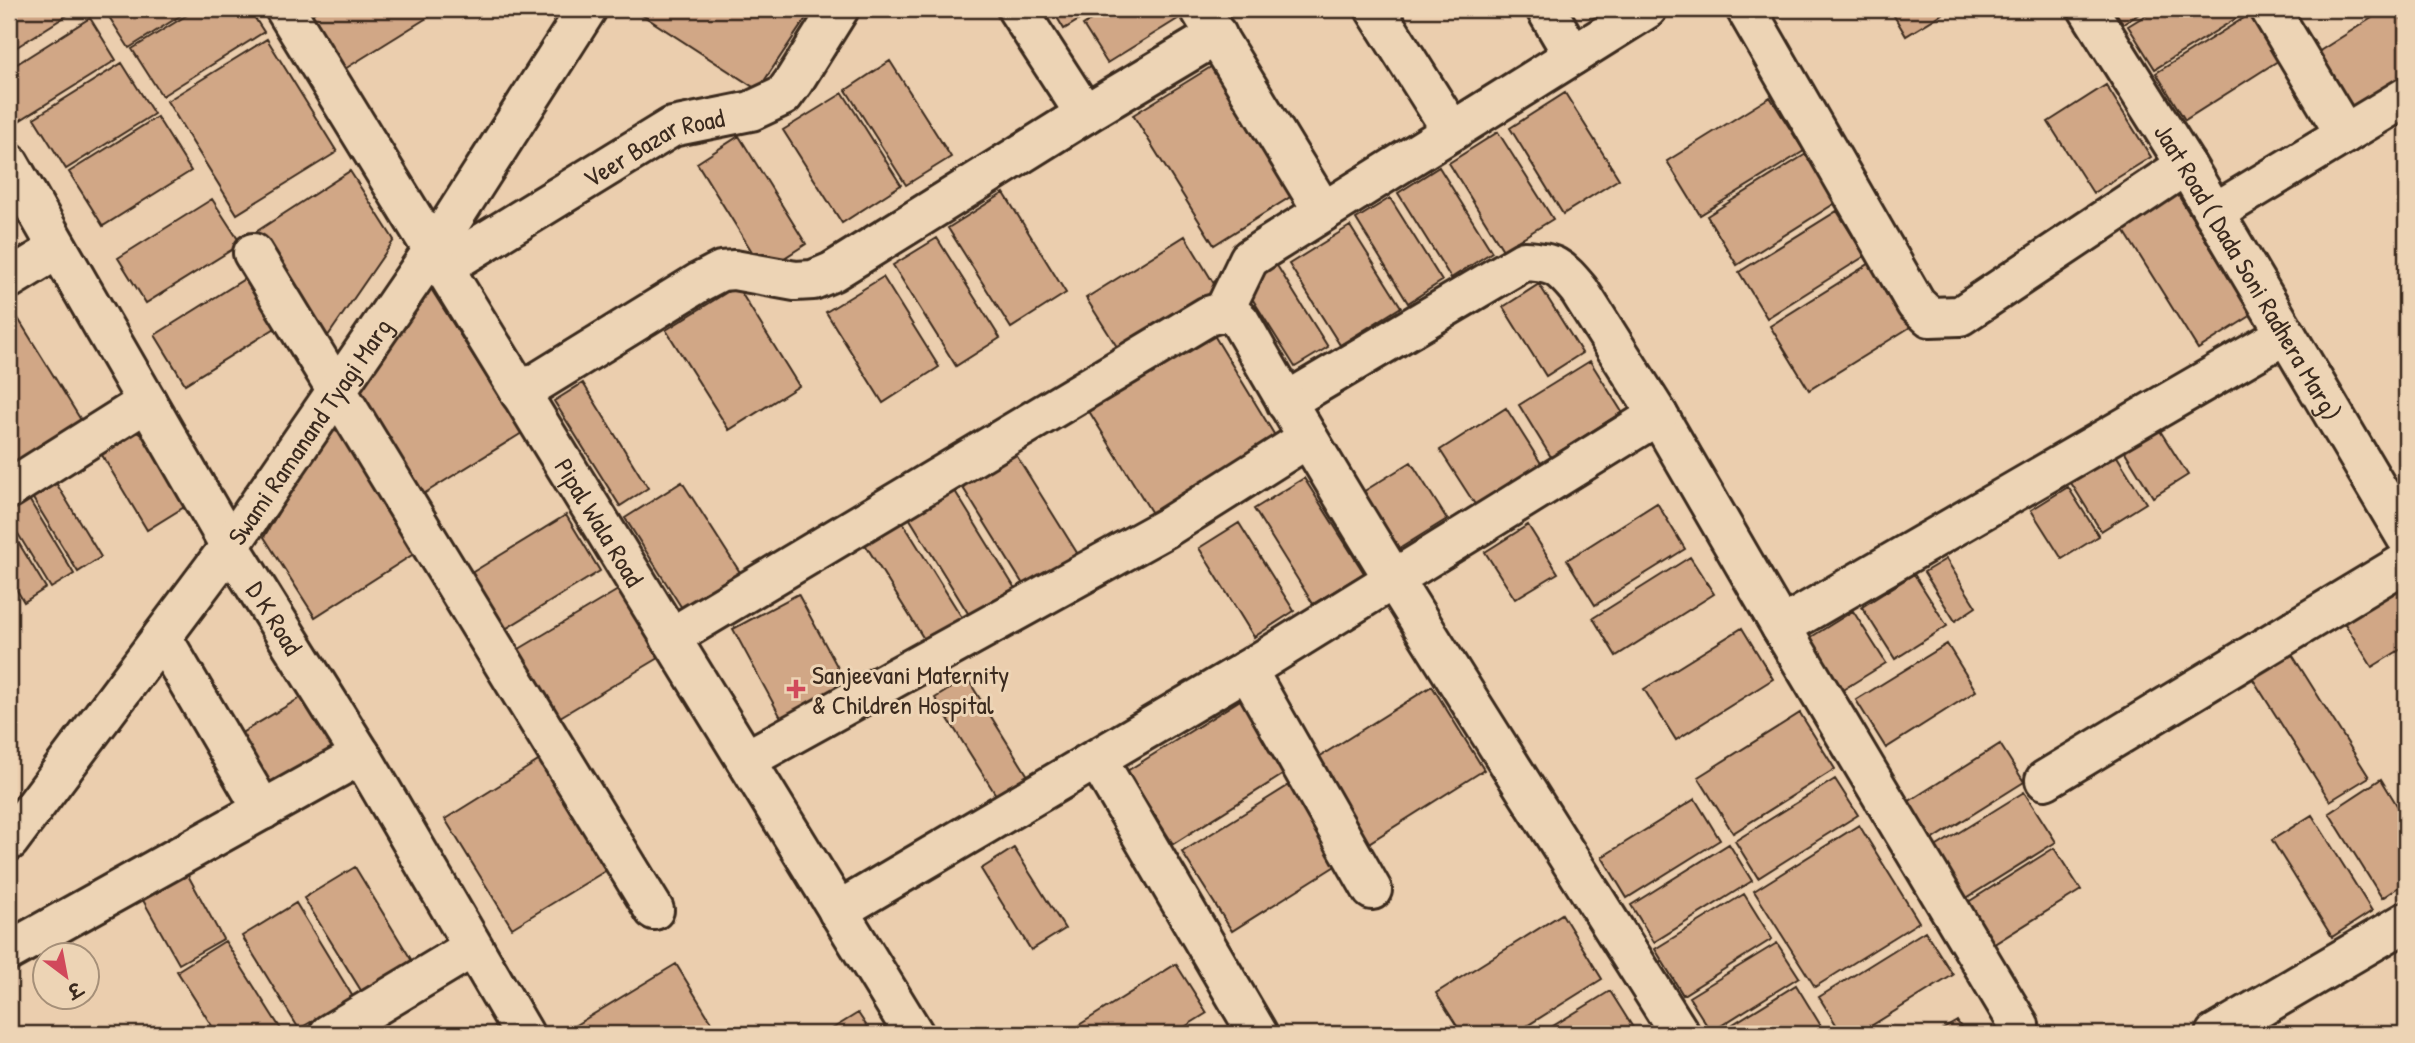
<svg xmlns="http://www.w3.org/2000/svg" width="2415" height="1043" font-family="'Patrick Hand','Playpen Sans Deva',sans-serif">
<rect width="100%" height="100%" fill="#ebceae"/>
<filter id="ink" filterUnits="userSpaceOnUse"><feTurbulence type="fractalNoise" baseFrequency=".0143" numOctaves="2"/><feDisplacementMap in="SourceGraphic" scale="14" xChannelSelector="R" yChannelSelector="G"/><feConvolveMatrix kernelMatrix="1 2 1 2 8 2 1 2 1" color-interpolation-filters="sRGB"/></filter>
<g filter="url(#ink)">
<!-- building -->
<path fill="#d1a786" stroke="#3b2a1e" stroke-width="2" d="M 9,9 L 77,9 L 9,52 Z
M 104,9 L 191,9 L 129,48 Z
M 197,9 L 249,9 L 264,32 L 162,96 L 132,49 Z
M 320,9 L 425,9 L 430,16 L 340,72 L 306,18 Z
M 633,9 L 812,9 L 758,90 Z
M 1052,9 L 1097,9 L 1064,29 Z
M 1108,9 L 1187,9 L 1189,12 L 1107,63 L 1083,25 Z
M 1890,9 L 1950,9 L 1906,36 Z
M 2114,9 L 2147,9 L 2123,24 Z
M 2156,9 L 2251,9 L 2155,69 L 2128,26 Z
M 2386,9 L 2395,9 L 2406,26 L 2406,73 L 2341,114 L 2307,59 Z
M 2252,13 L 2281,59 L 2185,120 L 2156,73 Z
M 90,18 L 116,60 L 14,124 L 9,115 L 9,69 Z
M 267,39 L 337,152 L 237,214 L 167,101 Z
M 890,61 L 951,157 L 906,185 L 846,90 Z
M 122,63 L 154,114 L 66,169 L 34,118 Z
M 1214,65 L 1295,194 L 1214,245 L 1133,115 Z
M 2106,85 L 2151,157 L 2093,193 L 2048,122 Z
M 843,93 L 901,185 L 842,223 L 783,130 Z
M 1565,93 L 1619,179 L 1563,214 L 1510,128 Z
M 1770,97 L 1804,151 L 1700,215 L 1667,161 Z
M 157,117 L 191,171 L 103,226 L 69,172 Z
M 1498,132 L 1553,219 L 1503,250 L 1449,163 Z
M 739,136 L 806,244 L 764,271 L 697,163 Z
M 1806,154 L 1837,202 L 1737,265 L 1707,216 Z
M 1439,167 L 1492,252 L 1451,278 L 1398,193 Z
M 350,171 L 394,240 L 319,349 L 251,235 Z
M 1004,193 L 1066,293 L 1011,328 L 948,228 Z
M 2178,195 L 2252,315 L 2198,349 L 2123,229 Z
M 1390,198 L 1442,281 L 1408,303 L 1356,219 Z
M 212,199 L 241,244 L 146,303 L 118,258 Z
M 1837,211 L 1865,256 L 1767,318 L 1739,272 Z
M 1350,226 L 1401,307 L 1340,345 L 1289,264 Z
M 1185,236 L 1222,297 L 1124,358 L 1086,298 Z
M 937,238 L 1000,338 L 956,366 L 893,265 Z
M 1872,262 L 1912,326 L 1809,390 L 1770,326 Z
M 1276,264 L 1328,347 L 1295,367 L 1243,284 Z
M 254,273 L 285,322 L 185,384 L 155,335 Z
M 883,277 L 939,367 L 883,403 L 826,312 Z
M 426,281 L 522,433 L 417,498 L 350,391 Z
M 1539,284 L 1582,353 L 1546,376 L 1503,307 Z
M 737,286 L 799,386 L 729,430 L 666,330 Z
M 11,307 L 89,433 L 9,483 L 9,308 Z
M 1209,327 L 1277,439 L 1153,515 L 1084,403 Z
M 1590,361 L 1622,412 L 1551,457 L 1519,405 Z
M 583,383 L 648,488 L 620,506 L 554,401 Z
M 1506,408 L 1542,465 L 1476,506 L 1440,450 Z
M 142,416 L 194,501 L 147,530 L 96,445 Z
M 335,416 L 423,548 L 315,617 L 264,537 Z
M 2157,426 L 2188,475 L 2153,497 L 2122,447 Z
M 1013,450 L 1079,556 L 1026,589 L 960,483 Z
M 2113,450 L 2146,503 L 2101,531 L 2068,478 Z
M 1411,462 L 1447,519 L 1386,557 L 1350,500 Z
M 53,478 L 101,557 L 78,572 L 29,492 Z
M 1304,478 L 1364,573 L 1313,604 L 1254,509 Z
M 682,482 L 743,577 L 685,613 L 625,518 Z
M 950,483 L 1016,590 L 971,618 L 905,511 Z
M 2068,487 L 2099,536 L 2062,559 L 2031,510 Z
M 24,491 L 74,574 L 51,588 L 9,519 L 9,501 Z
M 1657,503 L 1685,549 L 1595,605 L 1567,560 Z
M 566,515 L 600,571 L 502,631 L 468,575 Z
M 900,518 L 966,624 L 929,647 L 863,541 Z
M 1239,523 L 1294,611 L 1254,637 L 1199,548 Z
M 1528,525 L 1558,573 L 1515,599 L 1485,552 Z
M 9,527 L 46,588 L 24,602 L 9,577 Z
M 1690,557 L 1714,594 L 1616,656 L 1593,618 Z
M 1946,559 L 1976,607 L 1955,621 L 1924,572 Z
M 1914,574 L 1947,626 L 1895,659 L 1862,607 Z
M 2396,574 L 2406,591 L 2406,646 L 2372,667 L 2337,611 Z
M 623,587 L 664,655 L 550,723 L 509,655 Z
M 798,594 L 850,690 L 785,725 L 733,629 Z
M 1853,611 L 1886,663 L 1841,691 L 1808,639 Z
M 1742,628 L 1773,679 L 1676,740 L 1644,689 Z
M 1947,644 L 1976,691 L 1886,748 L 1856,700 Z
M 2288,648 L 2369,777 L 2330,801 L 2249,673 Z
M 967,678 L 1033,784 L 1001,803 L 935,698 Z
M 1432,686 L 1484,770 L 1359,849 L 1306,765 Z
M 310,692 L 349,756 L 273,803 L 233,738 Z
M 1250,694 L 1295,767 L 1173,844 L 1127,771 Z
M 1800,713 L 1835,769 L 1733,833 L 1698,777 Z
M 2000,744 L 2024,782 L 1927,843 L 1903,805 Z
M 548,755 L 615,865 L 512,928 L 445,819 Z
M 1299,779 L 1348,858 L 1232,931 L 1182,852 Z
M 1835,779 L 1858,815 L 1758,878 L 1735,841 Z
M 2381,779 L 2406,820 L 2406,882 L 2382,898 L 2329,813 Z
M 2024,792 L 2056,842 L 1960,902 L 1929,851 Z
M 1695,799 L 1720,840 L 1627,898 L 1602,857 Z
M 2312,815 L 2372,911 L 2332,937 L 2272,840 Z
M 1859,825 L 1919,922 L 1815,987 L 1754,891 Z
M 1729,844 L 1752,881 L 1654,942 L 1631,905 Z
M 1014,848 L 1065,929 L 1031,950 L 981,869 Z
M 2054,848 L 2081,890 L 1991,946 L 1965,904 Z
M 355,867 L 412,961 L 362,992 L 304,898 Z
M 185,870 L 223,939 L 179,964 L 140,895 Z
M 1744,894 L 1772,939 L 1683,995 L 1655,949 Z
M 296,903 L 353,997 L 299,1029 L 242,936 Z
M 1562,914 L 1602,979 L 1514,1034 L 1462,1034 L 1436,993 Z
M 1925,931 L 1953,975 L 1858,1034 L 1842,1034 L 1819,997 Z
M 225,941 L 284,1034 L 217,1034 L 177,971 Z
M 1777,943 L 1799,977 L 1711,1032 L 1689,997 Z
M 676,964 L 715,1028 L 705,1034 L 572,1034 L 569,1029 Z
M 1176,964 L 1207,1013 L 1173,1034 L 1084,1034 L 1079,1025 Z
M 1796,985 L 1826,1034 L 1717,1034 Z
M 1610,991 L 1637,1034 L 1540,1034 Z
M 858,1013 L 872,1034 L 824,1034 Z
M 1957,1021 L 1965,1034 L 1935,1034 Z"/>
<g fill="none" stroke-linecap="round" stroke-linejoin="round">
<!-- minor casing -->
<g stroke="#3b2a1e" stroke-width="44">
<g id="minor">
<path d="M 1017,9 L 1085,114"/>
<path d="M 1200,9 L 1323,211"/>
<path d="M 1375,9 L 1452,131"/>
<path d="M 1546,9 L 1573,55"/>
<path d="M 1746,9 L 1916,304 L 1930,317 L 1960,316 L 2186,165"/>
<path d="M 2270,9 L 2345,134"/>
<path id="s1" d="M 9,163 L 230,546 L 361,755 L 524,1034"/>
<path d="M 2214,213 L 2406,97"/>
<path d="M 253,253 L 654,910"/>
<path id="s2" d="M 444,267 L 672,127 L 751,111 L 783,96 L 794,81 L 839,9"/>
<path d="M 9,279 L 58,249"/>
<path d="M 1224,311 L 1249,259 L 1264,249 L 1647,9"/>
<path d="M 520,393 L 700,282 L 721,271 L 734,270 L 795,281 L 813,280 L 832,272 L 1085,114 L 1217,35"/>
<path d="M 1286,402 L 1524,261 C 1554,262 1560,267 1579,290 L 1658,415 L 1781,627 L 2019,1025"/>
<path d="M 9,489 L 147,402"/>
<path d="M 1781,627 L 2286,334"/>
<path d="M 162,637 L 263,810"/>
<path d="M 670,638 L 1208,316 C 1222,312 1228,310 1240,321 C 1378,563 1532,798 1680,1034"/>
<path d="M 1247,670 L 1372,890"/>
<path d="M 1097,759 L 1258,1034"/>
<path d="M 746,760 L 1166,528 L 1308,438"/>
<path d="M 2045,780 L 2406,562"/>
<path d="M 838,911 L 1247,670 L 1658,415"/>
<path d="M 9,951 L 361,755"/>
<path d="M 329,1034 L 472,948"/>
<path d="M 2215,1034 L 2406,922"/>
</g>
</g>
<!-- tertiary casing -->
<g stroke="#3b2a1e" stroke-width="44">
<g id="tertiary">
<path id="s3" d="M 285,9 L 914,1034"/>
<path id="s4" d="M 2088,9 L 2186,165 L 2406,537"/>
<path id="s5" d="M 9,841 L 230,546 L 433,250 L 587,9"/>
</g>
</g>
<!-- minor -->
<use href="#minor" stroke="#edd4b5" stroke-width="38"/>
<!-- tertiary -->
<use href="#tertiary" stroke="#edd4b5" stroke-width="38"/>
</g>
</g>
<!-- markers -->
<path fill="#d1495b" stroke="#edd4b5" stroke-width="2.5" d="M792.5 678.5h7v7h7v7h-7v7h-7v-7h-7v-7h7z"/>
<g text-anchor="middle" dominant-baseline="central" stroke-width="6" stroke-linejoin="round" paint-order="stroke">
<!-- street labels -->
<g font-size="26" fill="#3b2a1e" stroke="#edd4b5">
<text stroke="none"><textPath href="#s2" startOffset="243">Veer Bazar Road</textPath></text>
<text stroke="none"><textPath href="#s4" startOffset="308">Jaat Road ( Dada Soni Radhera Marg)</textPath></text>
<text stroke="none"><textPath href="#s5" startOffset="508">Swami Ramanand Tyagi Marg</textPath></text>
<text stroke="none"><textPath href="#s3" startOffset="602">Pipal Wala Road</textPath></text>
<text stroke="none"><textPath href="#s1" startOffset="527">D K Road</textPath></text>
</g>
<!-- poi labels -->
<g font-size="26" fill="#3b2a1e" stroke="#edd4b5" text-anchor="start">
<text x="812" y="674">Sanjeevani Maternity<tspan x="812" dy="30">&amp; Children Hospital</tspan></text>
</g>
</g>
<!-- margin -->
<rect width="2415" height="1043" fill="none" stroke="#edd4b5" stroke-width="35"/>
<rect x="18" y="18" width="2380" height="1008" fill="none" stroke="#3b2a1e" stroke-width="2.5" filter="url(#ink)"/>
<!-- north arrow -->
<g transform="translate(66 976) rotate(148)"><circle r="33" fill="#edd4b5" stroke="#a69079" stroke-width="2"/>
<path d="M0-5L12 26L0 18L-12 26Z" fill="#d1495b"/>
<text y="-10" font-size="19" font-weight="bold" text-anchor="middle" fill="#3b2a1e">उ</text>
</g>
</svg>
